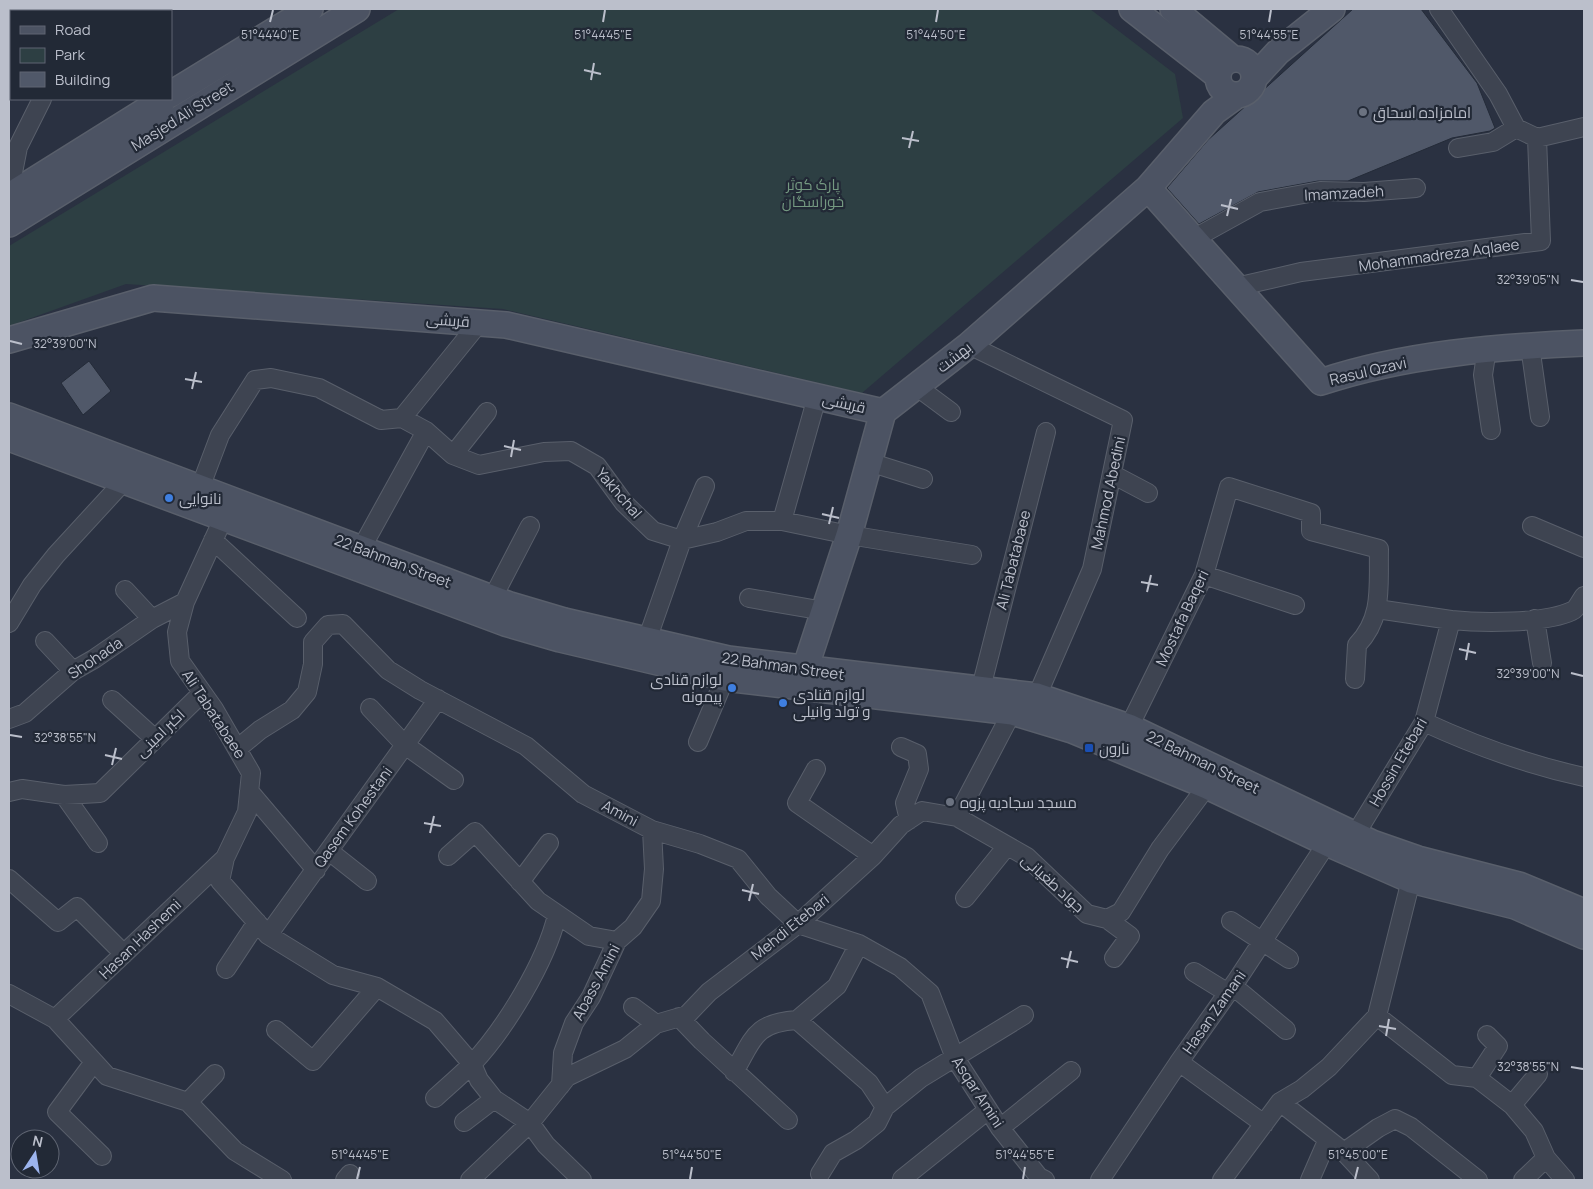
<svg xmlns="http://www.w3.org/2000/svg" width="1593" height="1189" font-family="Manrope,Cairo,sans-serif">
<rect width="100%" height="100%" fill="#2a3141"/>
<!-- green -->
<path fill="#2d3f43" d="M 399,9 L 1090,9 L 1175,74 L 1183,118 L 862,393 L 503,309 L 126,284 L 9,326 L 9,246 Z"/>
<!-- building -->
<path fill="#505869" stroke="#242b38" d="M 1353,9 L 1421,9 L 1477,83 L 1495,128 L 1490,131 L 1452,138 L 1348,181 L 1318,181 L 1258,192 L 1199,224 L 1167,188 L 1208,140 Z
M 89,361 L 111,391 L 83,415 L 61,383 Z"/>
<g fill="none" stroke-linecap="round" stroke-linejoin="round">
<!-- street casing -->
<g stroke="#595f6b" stroke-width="20">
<path id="street" d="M 1439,9 L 1498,94 L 1516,128 L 1537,138 L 1584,127
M 125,11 L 127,9
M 1458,148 L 1493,142 L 1516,128
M 9,193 L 18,147 L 42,99
M 1193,239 L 1260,202 L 1320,191 L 1364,192 L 1416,188
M 1236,287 L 1301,272 L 1541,241 L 1537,138
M 969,345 L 1123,420 L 1092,569 L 1037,696
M 1530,346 L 1540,417
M 1487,348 L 1483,375 L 1491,430
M 916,386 L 951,412
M 402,418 L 479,323
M 453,455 L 487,412
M 869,462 L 923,479
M 1112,474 L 1148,493
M 200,488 L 220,435 L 255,380 L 271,378 L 319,388 L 381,420 L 402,418 L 426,431 L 453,455 L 479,465 L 544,452 L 571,451 L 597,466 L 624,503 L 653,531 L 682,540 L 717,532 L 746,521 L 782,521 L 849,535 L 972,555
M 223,519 L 185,602 L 177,632 L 180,661 L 214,709 L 251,773 L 247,812 L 225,858 L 220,881 L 268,935 L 333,975 L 377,987 L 435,1021 L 472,1064 L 479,1080 L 494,1099 L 530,1123 L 546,1145 L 582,1180
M 782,521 L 817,397
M 1532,526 L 1584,548
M 213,540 L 297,618
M 361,549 L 426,431
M 1204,575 L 1295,605
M 125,590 L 152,619
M 749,598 L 824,611
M 492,599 L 530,526
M 1377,609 L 1451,620
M 1535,619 L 1542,663
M 9,623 L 32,585 L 56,555 L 125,480
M 647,640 L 682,540 L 705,486
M 45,641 L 73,671
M 981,688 L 1046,432
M 112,700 L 155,739
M 370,708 L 405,745 L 454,780
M 9,719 L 25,713 L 73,671 L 94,659 L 152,619 L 185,602
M 1424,722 C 1476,746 1529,765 1584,777
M 1129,727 L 1204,575 L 1229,487 L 1311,513 L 1311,531 L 1379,549 C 1378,585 1384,617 1357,645 L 1355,679
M 698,742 L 725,678
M 901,747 L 917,754 L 919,769 L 905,803 L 909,820
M 237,749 L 260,730 L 292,710 L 307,692 L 313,664 L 313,642 L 328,625 L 343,624 L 388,670 L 420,690 L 526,746 L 583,794 L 652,830 L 700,844 L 738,859 L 768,896 L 798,924 L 859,944 L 900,967 L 930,993 L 955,1058 L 1000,1128 L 1039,1177 L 1045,1180
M 816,769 L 797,803 L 873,856
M 249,791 L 316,870
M 9,792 L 22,789 L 64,795 L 100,793 L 201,694
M 64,795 L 98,843
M 957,817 L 1027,857 L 1087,914 L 1107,919 L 1121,912 L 1160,849 L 1207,786
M 1355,835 L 1424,722 L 1451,620 C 1481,623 1544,624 1572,611 C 1577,609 1581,600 1584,596
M 329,851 L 367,881
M 448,856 L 475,832 L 538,901 L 589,936 L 617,941
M 9,879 L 58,922 L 77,907 L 124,954
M 520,882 L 549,843
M 965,898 L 1007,846
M 1107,919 L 1130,936 L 1114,958
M 1231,921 L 1289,959
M 268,935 L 438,699
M 226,969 L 257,922
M 1194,972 L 1228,993
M 1233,986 L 1286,1030
M 9,994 L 55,1019 L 107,1076 L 188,1102 L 235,1151 L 282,1180
M 633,1007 L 656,1024
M 1377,1016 L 1452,1075 L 1477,1078 L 1512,1105 L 1534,1131 L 1546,1158 L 1565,1180
M 679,1017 L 702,1041 L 788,1120
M 55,1019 L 225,858
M 797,1020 L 837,986 L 859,944
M 276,1030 L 313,1061 L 377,987
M 94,1062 L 57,1112 L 102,1156
M 1179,1062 L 1264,1124
M 734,1072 C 754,1038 754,1023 797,1020 L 869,1083 L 885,1107
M 1477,1078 L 1498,1046 L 1487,1035
M 561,1085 L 563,1053 L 574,1023 L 591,997 L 617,941 L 633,927 L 651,901 L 654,869 L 652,830
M 435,1098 C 447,1087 460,1076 472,1064 C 505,1029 546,962 557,915
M 188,1102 L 215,1074
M 1280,1102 L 1344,1152 L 1370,1180
M 1512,1105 L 1538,1074
M 464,1122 L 494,1099
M 1000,1128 L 1071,1071
M 1344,1152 L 1378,1128 L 1395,1119 L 1411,1127 L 1478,1180
M 820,1174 L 833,1153 L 856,1140 L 877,1123 L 885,1107 L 921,1078 L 1024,1015
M 902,1179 L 988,1110
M 345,1180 L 350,1174
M 470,1180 L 530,1123 L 567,1077 L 625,1049 L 656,1024 L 687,1015 L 709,992 L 798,924 L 873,856 L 901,825 L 922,811 L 957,817 L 1012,712
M 1100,1180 L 1179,1062 L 1237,980 L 1327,843
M 1222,1180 L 1280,1102 L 1302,1089 L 1329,1067 L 1377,1016 L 1411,880
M 1310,1180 L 1327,1141
M 1523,1180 L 1546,1158"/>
</g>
<!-- secondary casing -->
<g stroke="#595f6b" stroke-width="28">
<path id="secondary" d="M 1132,9 L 1218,76
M 1173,9 L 1233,59
M1218 77a18 18 0 1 1 36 0a18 18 0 1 1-36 0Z
M 1255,77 L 1278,52 L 1332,9
M 171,94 L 310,9
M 1148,188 L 1321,382 C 1405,354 1496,347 1584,343
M 9,196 L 164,99
M 9,224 L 357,9
M 9,340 L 153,298 L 506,325 L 883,412
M 9,416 L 510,605 L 564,621 L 728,659 L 1037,696 L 1129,727 L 1372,843 L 1418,859 L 1519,885 L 1584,912
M 9,438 L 505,623 L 560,639 L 725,678 L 1012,712 L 1072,730 L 1207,786 L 1327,843 L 1411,880 L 1515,906 L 1584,936
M 805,669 L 849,535 L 883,412 L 969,345 L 1148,188 L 1214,112 L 1236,96"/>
</g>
<!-- street -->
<use href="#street" stroke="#3e4451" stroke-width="18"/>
<!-- secondary -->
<use href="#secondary" stroke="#4c5363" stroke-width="25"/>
</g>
<!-- ticks -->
<path fill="none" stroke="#bbbfcb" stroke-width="2" d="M 270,22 L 273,10M 603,22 L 605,10M 936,22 L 938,10M 1269,22 L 1271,10M 584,70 L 601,74M 591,80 L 594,63M 902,138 L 919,141M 909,148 L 913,131M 1221,205 L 1238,209M 1227,216 L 1231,199M 1571,280 L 1583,282M 10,341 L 22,344M 185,379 L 202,382M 192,389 L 196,372M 504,446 L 521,450M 511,457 L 514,440M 822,514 L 839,518M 829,524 L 833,507M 1141,582 L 1158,585M 1147,592 L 1151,575M 1459,649 L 1476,653M 1466,660 L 1469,643M 1571,673 L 1583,676M 10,735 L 22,737M 105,755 L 122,759M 112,765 L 116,748M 424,823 L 441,826M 430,833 L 434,816M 742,890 L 759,894M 749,901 L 753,884M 1061,958 L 1078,962M 1067,968 L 1071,951M 1379,1026 L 1396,1029M 1386,1036 L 1389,1019M 1571,1067 L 1583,1069M 357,1179 L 360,1167M 690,1179 L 692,1167M 1023,1179 L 1025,1167M 1355,1179 L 1358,1167"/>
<!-- markers -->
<g fill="#6b7280" stroke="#222936" stroke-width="2">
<circle cx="1363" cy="112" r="5"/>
<circle cx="950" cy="802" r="5"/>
</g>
<g fill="#3f7fe0" stroke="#222936" stroke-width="2">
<circle cx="169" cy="498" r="5"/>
<circle cx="732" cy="688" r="5"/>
<circle cx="783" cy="703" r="5"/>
</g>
<rect fill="#1a4fb4" stroke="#222936" stroke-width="2" x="1084" y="743" width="10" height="10" rx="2.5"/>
<g text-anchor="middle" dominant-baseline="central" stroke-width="4.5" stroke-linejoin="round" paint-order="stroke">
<!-- poi labels -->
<g font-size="15" fill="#bbbfcb" stroke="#222936" text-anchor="start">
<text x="1373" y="112">امامزاده اسحاق</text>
<text x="179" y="498">نانوایی</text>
<text x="722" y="679" text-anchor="end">لوازم قنادی<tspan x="722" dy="17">پیمونه</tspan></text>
<text x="793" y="694">لوازم قنادی<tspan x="793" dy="17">و تولد وانیلی</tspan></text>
<text x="1099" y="748">نارون</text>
<text x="960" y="802">مسجد سجادیه پزوه</text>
</g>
<!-- street labels -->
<g font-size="15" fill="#bbbfcb" stroke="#222936">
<text transform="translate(182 116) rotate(-32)">Masjed Ali Street</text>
<text transform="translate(1344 193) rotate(-3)">Imamzadeh</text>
<text transform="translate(1439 255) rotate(-8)">Mohammadreza Aqlaee</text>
<text transform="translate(448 320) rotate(4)">قریشی</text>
<text transform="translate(954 357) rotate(-38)">بهشت</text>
<text transform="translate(1368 371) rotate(-13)">Rasul Qzavi</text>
<text transform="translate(844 403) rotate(13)">قریشی</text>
<text transform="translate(619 493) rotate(49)">Yakhchal</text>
<text transform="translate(1108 493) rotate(-78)">Mahmod Abedini</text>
<text transform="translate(1013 560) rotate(-76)">Ali Tabatabaee</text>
<text transform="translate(393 561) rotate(21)">22 Bahman Street</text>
<text transform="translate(1182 618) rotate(-65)">Mostafa Baqeri</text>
<text transform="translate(95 658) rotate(-34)">Shohada</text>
<text transform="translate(783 666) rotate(8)">22 Bahman Street</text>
<text transform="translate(214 714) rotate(57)">Ali Tabatabaee</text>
<text transform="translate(160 733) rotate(-44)">اکبر امینی</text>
<text transform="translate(1203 762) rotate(26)">22 Bahman Street</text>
<text transform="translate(1398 762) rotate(-60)">Hossin Etebari</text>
<text transform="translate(620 813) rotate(28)">Amini</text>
<text transform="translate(353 817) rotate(-54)">Qasem Kohestani</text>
<text transform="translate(1053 883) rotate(42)">جواد طغیانی</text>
<text transform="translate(790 927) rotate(-39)">Mehdi Etebari</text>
<text transform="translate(140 939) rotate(-44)">Hasan Hashemi</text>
<text transform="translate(596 982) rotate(-62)">Abass Amini</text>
<text transform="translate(1214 1012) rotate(-55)">Hasan Zamani</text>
<text transform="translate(978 1092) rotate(57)">Asqar Amini</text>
</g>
<!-- park labels -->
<g font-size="15" fill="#749981" stroke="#222936">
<text x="813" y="184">پارک کوثر<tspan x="813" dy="17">خوراسگان</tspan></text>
</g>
</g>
<g font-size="12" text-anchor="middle" fill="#bbbfcb" stroke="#222936" stroke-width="4.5" stroke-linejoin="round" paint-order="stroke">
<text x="270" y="39">51°44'40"E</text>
<text x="603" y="39">51°44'45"E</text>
<text x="936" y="39">51°44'50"E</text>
<text x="1269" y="39">51°44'55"E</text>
<text x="1528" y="284">32°39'05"N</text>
<text x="65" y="348">32°39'00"N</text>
<text x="1528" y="678">32°39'00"N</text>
<text x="65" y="742">32°38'55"N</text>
<text x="1528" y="1071">32°38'55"N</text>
<text x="360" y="1159">51°44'45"E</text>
<text x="692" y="1159">51°44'50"E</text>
<text x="1025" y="1159">51°44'55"E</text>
<text x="1358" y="1159">51°45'00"E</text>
</g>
<!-- border -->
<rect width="1593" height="1189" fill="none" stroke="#bbbfcb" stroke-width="20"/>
<!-- legend -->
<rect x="10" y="10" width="162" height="90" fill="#222936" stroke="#5f6572"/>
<rect x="20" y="26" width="25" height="8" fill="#4c5363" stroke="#5f6572"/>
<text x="55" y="35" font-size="15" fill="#bbbfcb">Road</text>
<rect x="20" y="48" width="25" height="15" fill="#2d3f43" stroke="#5f6572"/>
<text x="55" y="60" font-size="15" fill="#bbbfcb">Park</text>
<rect x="20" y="72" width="25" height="15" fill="#505869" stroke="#5f6572"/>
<text x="55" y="85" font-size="15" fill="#bbbfcb">Building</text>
<!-- north arrow -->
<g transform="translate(35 1154) rotate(12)"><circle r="24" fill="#222936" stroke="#5f6572"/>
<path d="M0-4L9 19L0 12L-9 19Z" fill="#9cb4ee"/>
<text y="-8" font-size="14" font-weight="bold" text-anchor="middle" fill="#bbbfcb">N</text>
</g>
</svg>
